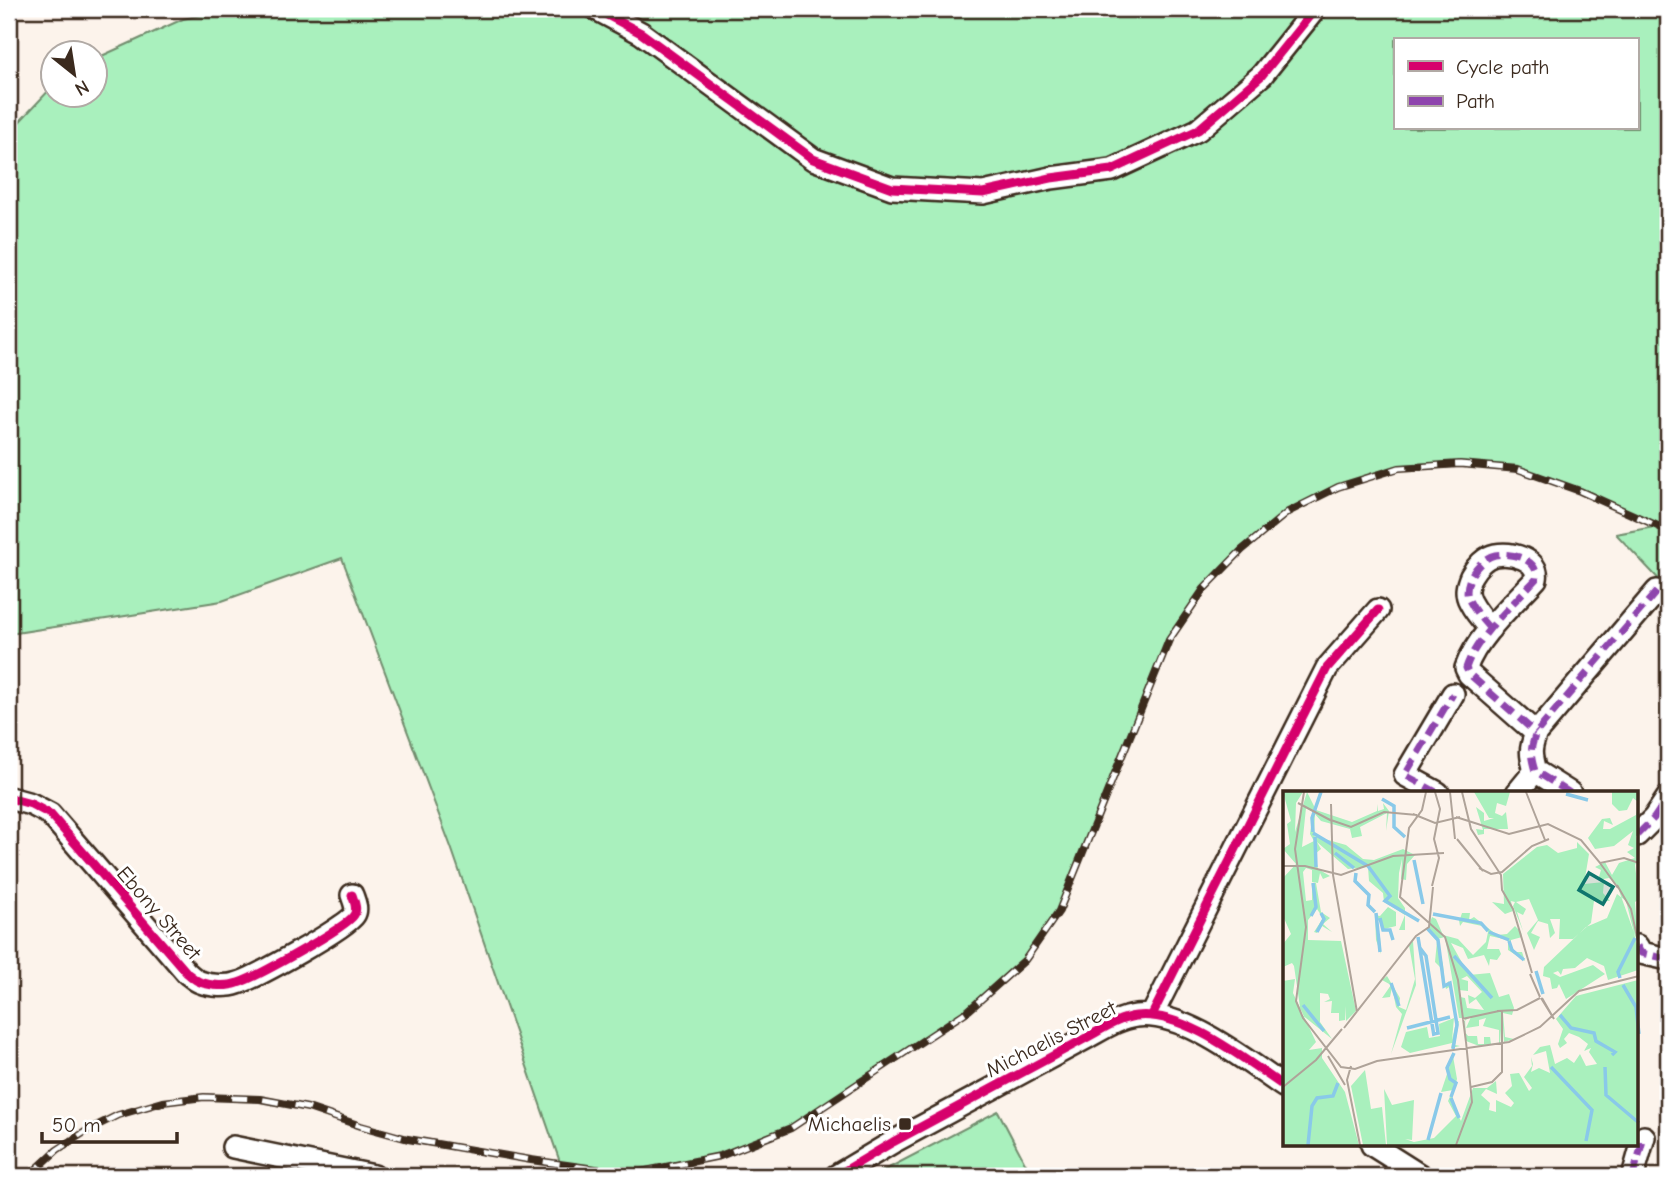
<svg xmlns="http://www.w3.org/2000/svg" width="1677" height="1185" font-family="'Comic Neue',sans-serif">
<rect width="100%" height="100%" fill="#fcf3eb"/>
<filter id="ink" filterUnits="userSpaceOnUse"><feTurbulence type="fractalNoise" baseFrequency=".0143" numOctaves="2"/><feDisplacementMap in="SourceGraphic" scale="14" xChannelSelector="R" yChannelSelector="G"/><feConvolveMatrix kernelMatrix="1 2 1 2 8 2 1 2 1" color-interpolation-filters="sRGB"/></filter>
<g filter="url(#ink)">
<!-- green -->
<path fill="#a9f0bd" stroke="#728d6e" stroke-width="2" fill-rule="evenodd" d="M 229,9 L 1668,9 L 1668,589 L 1616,534 L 1659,526 L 1580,491 L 1518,469 L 1459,464 L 1399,468 L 1338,487 L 1288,512 L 1242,550 L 1204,589 L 1169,640 L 1059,911 L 1025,960 L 969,1010 L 791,1128 L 720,1156 L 631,1174 L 560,1162 L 451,847 L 342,558 L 222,601 L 9,634 L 9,133 L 52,87 L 52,94 L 94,94 L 95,59 L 183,19 ZM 1395,40 L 1637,40 L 1637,128 L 1395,128 Z
M 998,1111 L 1032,1176 L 883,1176 L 881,1172 Z"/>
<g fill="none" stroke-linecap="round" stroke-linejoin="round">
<!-- minor casing -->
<g stroke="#3b2a1e" stroke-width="26">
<path id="minor" d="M 596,9 L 641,33 L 813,159 L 892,188 L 983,193 L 1051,178 L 1112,170 L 1198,130 L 1262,75 L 1315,9
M 1490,629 C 1483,621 1475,612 1470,602 C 1465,593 1467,585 1471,576 C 1476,567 1485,557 1495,555 C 1511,552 1540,559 1536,579 C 1514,603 1476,637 1466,668 L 1469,674 L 1536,733
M 1438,793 L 1405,775 L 1453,694
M 1517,793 L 1535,771
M 1570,793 L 1535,771 C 1530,754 1530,749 1536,733 L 1657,591
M 9,798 L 31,804 L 50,814 L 187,973 C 191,976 196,981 200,982 C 211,986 227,987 238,983 C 255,978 347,927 354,915 C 358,909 354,901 352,895
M 1637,835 L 1654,818 L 1668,797
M 1637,946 L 1641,953 L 1668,959
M 1152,1015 L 1327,668 L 1378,610
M 1372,1145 L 1421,1176
M 233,1147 L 374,1176
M 836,1176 L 893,1142 L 1086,1038 C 1101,1030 1118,1018 1136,1016 C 1184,1010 1246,1061 1285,1087
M 1633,1176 L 1644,1137"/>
</g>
<!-- minor -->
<use href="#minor" stroke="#fff" stroke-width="21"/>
<!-- rail casing -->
<g stroke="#3b2a1e" stroke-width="8">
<path id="rail" d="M 29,1176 L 57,1150 L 88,1130 L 118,1115 L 163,1102 L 204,1097 L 260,1099 L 308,1108 L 361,1126 L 408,1139 L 531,1160 L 631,1174 L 720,1156 L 791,1128 L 969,1010 L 1025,960 L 1059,911 L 1169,640 L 1204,589 L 1242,550 L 1288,512 L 1338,487 L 1399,468 L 1460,464 L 1518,469 L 1580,491 L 1660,527 L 1668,532"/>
</g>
<!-- rail -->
<use href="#rail" stroke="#fff" stroke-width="5" stroke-dasharray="16" stroke-linecap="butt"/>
<!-- quiet -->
<path stroke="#8e44ad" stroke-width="7" stroke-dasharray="14 7" stroke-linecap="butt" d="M 1490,629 C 1483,621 1475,612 1470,602 C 1465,593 1467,585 1471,576 C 1476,567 1485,557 1495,555 C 1511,552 1540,559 1536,579 C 1514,603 1476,637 1466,668 L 1469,674 L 1536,733
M 1438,793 L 1405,775 L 1453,694
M 1570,793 L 1535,771 C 1530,754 1530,749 1536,733 L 1657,591
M 1637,835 L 1654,818 L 1668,797
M 1637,946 L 1641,953 L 1668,959
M 1633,1176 L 1644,1137"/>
<!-- cycleway casing -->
<g stroke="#fff" stroke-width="13">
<path id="cycleway" d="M 596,9 L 641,33 L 813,159 L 892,188 L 983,193 L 1051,178 L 1112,170 L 1198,130 L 1262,75 L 1315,9
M 9,798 L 31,804 L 50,814 L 187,973 C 191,976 196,981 200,982 C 211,986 227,987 238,983 C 255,978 347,927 354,915 C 358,909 354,901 352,895
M 1152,1015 L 1327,668 L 1378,610
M 836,1176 L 893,1142 L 1086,1038 C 1101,1030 1118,1018 1136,1016 C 1184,1010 1246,1061 1285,1087"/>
</g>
<!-- cycleway -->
<use href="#cycleway" stroke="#d6006c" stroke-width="9"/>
</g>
</g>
<!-- markers -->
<rect fill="#3b2a1e" stroke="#fff" stroke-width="2.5" x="898" y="1117" width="14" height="14" rx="3.5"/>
<g text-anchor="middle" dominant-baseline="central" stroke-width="6" stroke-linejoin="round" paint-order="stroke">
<!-- street labels -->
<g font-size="21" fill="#3b2a1e" stroke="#fff">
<text transform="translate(159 913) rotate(49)">Ebony Street</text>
<text transform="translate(1051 1039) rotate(-27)">Michaelis Street</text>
</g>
<!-- poi labels -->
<g font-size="21" fill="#3b2a1e" stroke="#fff" text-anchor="end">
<text x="891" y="1124">Michaelis</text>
</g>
</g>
<!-- overview -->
<g transform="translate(1283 791)">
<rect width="355" height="355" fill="#fcf3eb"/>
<path d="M 0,1 L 20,1 L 13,12 L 12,41 L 24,1 L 32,17 L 39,1 L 33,19 L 69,31 L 94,20 L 94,13 L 95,20 L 101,18 L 100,12 L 106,20 L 103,40 L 104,22 L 77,36 L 79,45 L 69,47 L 67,38 L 38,30 L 32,23 L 31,45 L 63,54 L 80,68 L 91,69 L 120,58 L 132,64 L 124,73 L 123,89 L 118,88 L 119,68 L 116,82 L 115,107 L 122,117 L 122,139 L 116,139 L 122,124 L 101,111 L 100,102 L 86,90 L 85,76 L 65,78 L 34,51 L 38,58 L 32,63 L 35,78 L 47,85 L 40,88 L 37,82 L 35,92 L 29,91 L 29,79 L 23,77 L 20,81 L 23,110 L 29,109 L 29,92 L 33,92 L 38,121 L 47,127 L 40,133 L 49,141 L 39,135 L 34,142 L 31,141 L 40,127 L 34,118 L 25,129 L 25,149 L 58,150 L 73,220 L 63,230 L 62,215 L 62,229 L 56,230 L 56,222 L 48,222 L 49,210 L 41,211 L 47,208 L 45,203 L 37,202 L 37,231 L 49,248 L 18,223 L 11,175 L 9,172 L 0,176 L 0,153 L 8,143 L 0,125 L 0,87 L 13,73 L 0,58 L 7,53 L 4,33 L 8,30 ZM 23,17 L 30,21 L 27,43 L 31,50 L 19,56 ZM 191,1 L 227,1 L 223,15 L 214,12 L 212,22 L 219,25 L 223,21 L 225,38 L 201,38 L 201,43 L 195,44 L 193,38 L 200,39 L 193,16 L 201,22 L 201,30 L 211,27 L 206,27 ZM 329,1 L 355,1 L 355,11 L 350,7 L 344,19 L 336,20 L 329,13 ZM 354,19 L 355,20 L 356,44 L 353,45 L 356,65 L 352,74 L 356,108 L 352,111 L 355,153 L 334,94 L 326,87 L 315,89 L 318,79 L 312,76 L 322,71 L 329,84 L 336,72 L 352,67 L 344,61 L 351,57 L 345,54 L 350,40 L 331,55 L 312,58 L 305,47 L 319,28 L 327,27 L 330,34 L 321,30 L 320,38 L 327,38 L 353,24 ZM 294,51 L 306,63 L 301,93 L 321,91 L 320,102 L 327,110 L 311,110 L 308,132 L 290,148 L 276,148 L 277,128 L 267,128 L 272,142 L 267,147 L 265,133 L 255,130 L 248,142 L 257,146 L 251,159 L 244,142 L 255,129 L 246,108 L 233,111 L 243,118 L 240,124 L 234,121 L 240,140 L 230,115 L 232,111 L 228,110 L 230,120 L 222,123 L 209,111 L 221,113 L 220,83 L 254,56 L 264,54 L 275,62 L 294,57 ZM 334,103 L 343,110 L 355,158 L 355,179 L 325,189 L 321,175 L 304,167 L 292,177 L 280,178 L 278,184 L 275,180 L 270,182 L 277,186 L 310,174 L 322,183 L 283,208 L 276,193 L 274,197 L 269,198 L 267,187 L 260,185 L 261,176 L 303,136 L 324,127 ZM 105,116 L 113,121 L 113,135 L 101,138 L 94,127 L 93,137 L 97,146 L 98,163 L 93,149 L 92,124 L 97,125 ZM 151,122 L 177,128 L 179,122 L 187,122 L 186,129 L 191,126 L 214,144 L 224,143 L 232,135 L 238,141 L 239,146 L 228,149 L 228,154 L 232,161 L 239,161 L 242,170 L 225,159 L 225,149 L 207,145 L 204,158 L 216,158 L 218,163 L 214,169 L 207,168 L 206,175 L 201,164 L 185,168 L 180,157 L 168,152 L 186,184 L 207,182 L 216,206 L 226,203 L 231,217 L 229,224 L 220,222 L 222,246 L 231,248 L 221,251 L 219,224 L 217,253 L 196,255 L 183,250 L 182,227 L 176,227 L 162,146 L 154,148 L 160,174 L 162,194 L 166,190 L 168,195 L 163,198 L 158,177 L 152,171 L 154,150 L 144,139 L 149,126 L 153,128 L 160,144 L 175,148 L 190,164 L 203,151 L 205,141 L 199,135 L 180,131 L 177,135 L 176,129 ZM 184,185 L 199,201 L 192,207 L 185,204 L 186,213 L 193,208 L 201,219 L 184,217 L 182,207 L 177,206 L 176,199 L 185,200 L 185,190 L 178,188 ZM 188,226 L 183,237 L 196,235 L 196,229 L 203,227 L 200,235 L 216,239 L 216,252 L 208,253 L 207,246 L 201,246 L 201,253 L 195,253 L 194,245 L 185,245 L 182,241 L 181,230 ZM 130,150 L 133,194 L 108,263 L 119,223 L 113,216 L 109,196 L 107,206 L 99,207 L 108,194 L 99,189 L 104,185 L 117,207 L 116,216 L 123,219 L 132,188 L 126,154 ZM 12,188 L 10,202 L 33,251 L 26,259 L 39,257 L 39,267 L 62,301 L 76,354 L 0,354 L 0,190 ZM 355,189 L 355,354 L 104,354 L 101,298 L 109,314 L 131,309 L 129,349 L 122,348 L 131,351 L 151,347 L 173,325 L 165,310 L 170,299 L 158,301 L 170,265 L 174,288 L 168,311 L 178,330 L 190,297 L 204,297 L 213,290 L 214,303 L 203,298 L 198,304 L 207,312 L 206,319 L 213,321 L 213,309 L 228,316 L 231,312 L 222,302 L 229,295 L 227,283 L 236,282 L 246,300 L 249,297 L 241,286 L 249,275 L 248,266 L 250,273 L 248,281 L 256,277 L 267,282 L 263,260 L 250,264 L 257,256 L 267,254 L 272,273 L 284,267 L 291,272 L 297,263 L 303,275 L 314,273 L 306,261 L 308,257 L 301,260 L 305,253 L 296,246 L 286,242 L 281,248 L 284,252 L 277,257 L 275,253 L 280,238 L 273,228 L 293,205 ZM 171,227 L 169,249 L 173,231 L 176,230 L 172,254 L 177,255 L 168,257 L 169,252 L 127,262 L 118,256 L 123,241 L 144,236 L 146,247 L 157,245 L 156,233 ZM 82,279 L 88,318 L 99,316 L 103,354 L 80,354 L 68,295 Z" fill="#a9f0bd" fill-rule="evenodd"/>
<path fill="none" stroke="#89c9e9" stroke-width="3.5" d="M 283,3 L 305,9M 99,8 L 111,15 L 111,36 L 122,46M 30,41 L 29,27 L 38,1M 30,42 L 85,75 L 107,105 L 102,110 L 136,130M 32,46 L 33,76M 52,62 L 71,77M 131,69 L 140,113M 73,82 L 72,90 L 86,104 L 85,114 L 92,121M 93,122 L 97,161M 150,123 L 198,132 L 205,140M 28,125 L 33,116 L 30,92M 97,127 L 100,139 L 107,139 L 110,149M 144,137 L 155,149 L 161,195 L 167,192 L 174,234 L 170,258M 34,141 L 41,128 L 38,122M 206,141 L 226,149M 135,146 L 151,245M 226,150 L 229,159 L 241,169M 137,157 L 143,165 L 155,242 L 150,243M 171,165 L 209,207M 253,180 L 260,203M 337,187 L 335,181 L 352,147M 108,192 L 116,215M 340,194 L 353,216 L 356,243M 20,214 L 41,240M 277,224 L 288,237 L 311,242 L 313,250 L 332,261 L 329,264M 124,237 L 167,226M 268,276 L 309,319 L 303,350M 322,276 L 323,304 L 356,332M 168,306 L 173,292 L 167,288 L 164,277 L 171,262M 168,307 L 176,327M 145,349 L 158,302M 25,354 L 29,315 L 34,307 L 50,305 L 55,292"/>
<path fill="none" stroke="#afa399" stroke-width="2" d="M 21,1 L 12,58 L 23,136 L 13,210 L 20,227 L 58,276 L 72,278 L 94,270 L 226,251 L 257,236 L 296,200 L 356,185M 143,1 L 139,19 L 126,37 L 117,106 L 162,146 L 175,189 L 183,251M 167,1 L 172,48M 179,1 L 188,38 L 218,84 L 219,99 L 230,118 L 249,182M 243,1 L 262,49M 15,12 L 49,30M 48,13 L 50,84 L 74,221M 130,23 L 152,32 L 177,26M 173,26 L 226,43 L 265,33 L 298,49 L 317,72 L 341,67 L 356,72M 45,28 L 68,36 L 101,21 L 134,24M 174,48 L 200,80M 317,72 L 335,97M 0,75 L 22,75 L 58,84 L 110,65 L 161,62M 196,77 L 208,83 L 219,81 L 249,55 L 266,48M 334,94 L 348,118 L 356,155M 149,95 L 156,67 L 151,48 L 157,18 L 152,1M 247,183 L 257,206M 258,207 L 271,228 L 259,207M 214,220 L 234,219 L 257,207M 179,228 L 216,220M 61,237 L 133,145 L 146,136 L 150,96M 45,265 L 62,294M 68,275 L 64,289 L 77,354M 0,296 L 33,269 L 59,238M 188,296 L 209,291 L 219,281 L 219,220M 173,354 L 189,311 L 183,251"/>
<path fill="#0f766e" fill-opacity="0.15" stroke="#0f766e" stroke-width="3.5" d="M 306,82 L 330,96 L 320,113 L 296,99 Z"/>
<rect width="355" height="355" fill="none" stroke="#3b2a1e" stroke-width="3.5"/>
</g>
<!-- margin -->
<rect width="1677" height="1185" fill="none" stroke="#fff" stroke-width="35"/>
<rect x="18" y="18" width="1642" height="1150" fill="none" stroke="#3b2a1e" stroke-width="2.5" filter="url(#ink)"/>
<!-- legend -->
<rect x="1394" y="38" width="245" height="91" fill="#ffffff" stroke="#b1aaa5" stroke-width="2"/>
<rect x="1408" y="61" width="35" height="10" fill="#d6006c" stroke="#b1aaa5" stroke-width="2"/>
<text x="1456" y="74" font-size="21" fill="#3b2a1e">Cycle path</text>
<rect x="1408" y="96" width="35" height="10" fill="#8e44ad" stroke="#b1aaa5" stroke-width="2"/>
<text x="1456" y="108" font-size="21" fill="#3b2a1e">Path</text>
<!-- north arrow -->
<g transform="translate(74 74) rotate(150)"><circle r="33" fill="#ffffff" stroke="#b1aaa5" stroke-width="2"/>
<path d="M0-5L12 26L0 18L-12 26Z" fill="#3b2a1e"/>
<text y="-10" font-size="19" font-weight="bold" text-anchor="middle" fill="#3b2a1e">N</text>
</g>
<!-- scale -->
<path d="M42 1132v10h135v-10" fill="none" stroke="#3b2a1e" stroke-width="3.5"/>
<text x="52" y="1132" font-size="21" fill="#3b2a1e" stroke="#ffffff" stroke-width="5" paint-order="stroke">50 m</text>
</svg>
